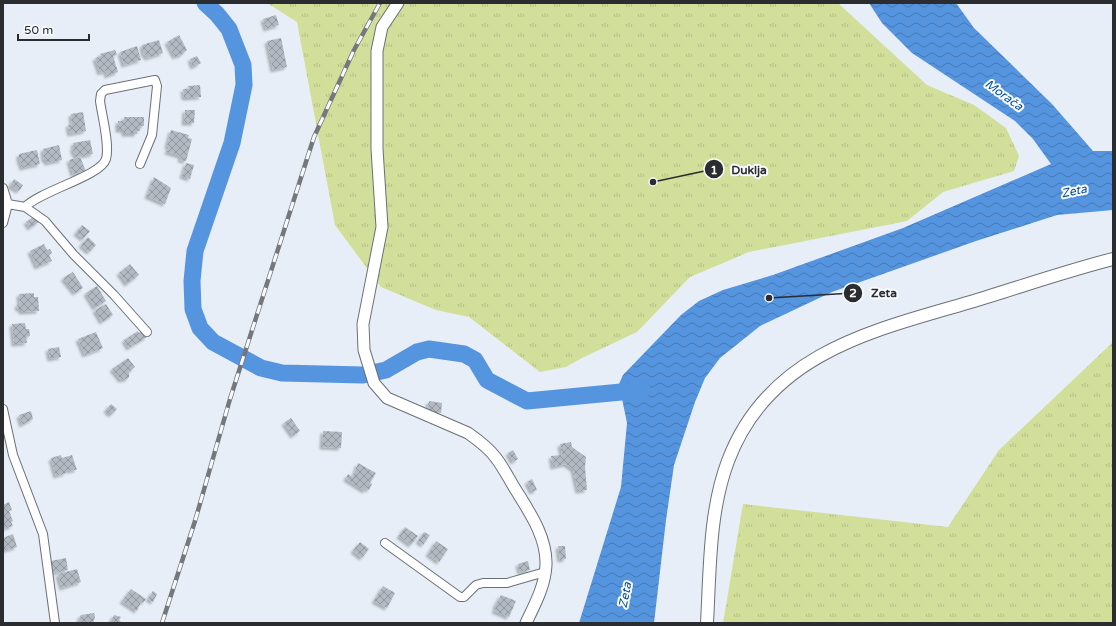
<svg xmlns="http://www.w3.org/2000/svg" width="1116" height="626" font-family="'Varela Round',sans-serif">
<defs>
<pattern id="grass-tufts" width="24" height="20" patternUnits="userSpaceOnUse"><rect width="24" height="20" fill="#d2df9a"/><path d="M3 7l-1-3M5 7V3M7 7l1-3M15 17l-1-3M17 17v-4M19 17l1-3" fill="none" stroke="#b4c085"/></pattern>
<pattern id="water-waves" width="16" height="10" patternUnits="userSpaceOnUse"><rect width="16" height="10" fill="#5594de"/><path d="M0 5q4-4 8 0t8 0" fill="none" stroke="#4779b4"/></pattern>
<pattern id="building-cross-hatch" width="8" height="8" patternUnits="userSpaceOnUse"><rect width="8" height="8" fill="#b3b9c2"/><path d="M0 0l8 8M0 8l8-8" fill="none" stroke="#92979e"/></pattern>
<filter id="shadow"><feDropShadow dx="-2.5" dy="2.5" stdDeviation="1" flood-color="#0004"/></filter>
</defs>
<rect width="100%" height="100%" fill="#e7eef7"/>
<!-- grass -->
<path fill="url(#grass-tufts)" d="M 267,3 L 838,3 L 927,85 L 974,105 L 1006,128 L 1019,156 L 1014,171 L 943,192 L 907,221 L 749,252 L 690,277 L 637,332 L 582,358 L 566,367 L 540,372 L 469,317 L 436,310 L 381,287 L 335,225 L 297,22 Z
M 1113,342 L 1113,623 L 723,623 L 743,504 L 948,527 L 999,450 Z"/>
<!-- water -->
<path fill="url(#water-waves)" d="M 869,3 L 956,3 L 974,28 L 1052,104 L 1093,151 L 1113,151 L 1113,210 L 1057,215 L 976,241 L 832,292 L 760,326 L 720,358 L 705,378 L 695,402 L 674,465 L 666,520 L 654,623 L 579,623 L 621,487 L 627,423 L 619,384 L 623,375 L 681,315 L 699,301 L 723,290 L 773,275 L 903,228 L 1051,164 L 1033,139 L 1015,121 L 912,53 L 882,23 Z"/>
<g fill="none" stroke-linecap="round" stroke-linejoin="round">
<!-- river -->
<path stroke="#5594de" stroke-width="17" d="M 205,3 L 217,14 L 229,29 L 243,65 L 244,85 L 232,143 L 195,251 L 192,281 L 193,309 L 200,328 L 213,342 L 261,368 L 282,373 L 363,375 L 386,370 L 417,352 L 429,349 L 464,354 L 475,360 L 487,380 L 527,401 L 642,390"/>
</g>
<!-- building -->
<path fill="url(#building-cross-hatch)" filter="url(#shadow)" d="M 276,15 L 279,25 L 266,29 L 263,19 Z
M 179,35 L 187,50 L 180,56 L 179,55 L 175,57 L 167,42 Z
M 281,38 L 287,67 L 273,70 L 267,41 Z
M 159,40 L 163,53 L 147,58 L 145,54 L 144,55 L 142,45 Z
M 137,46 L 141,60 L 124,65 L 120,52 Z
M 115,50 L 117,55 L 113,56 L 118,72 L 107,76 L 106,71 L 100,73 L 95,58 L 101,56 L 100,54 Z
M 197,56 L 201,63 L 193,67 L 190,59 Z
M 200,85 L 201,97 L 186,98 L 184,97 L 183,89 L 189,89 L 188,86 Z
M 185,110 L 195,110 L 194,123 L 184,123 Z
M 83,112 L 86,131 L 70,134 L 68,125 L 72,124 L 71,114 Z
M 124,117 L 144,117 L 144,126 L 140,126 L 140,131 L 137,131 L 137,134 L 124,134 L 124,130 L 118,130 L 118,121 L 124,121 Z
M 171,130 L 189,135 L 188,138 L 192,139 L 186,161 L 180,160 L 181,156 L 167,152 L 169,147 L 167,146 Z
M 90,140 L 93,154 L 76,157 L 72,148 L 74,148 L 73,143 Z
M 59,145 L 62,160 L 47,163 L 46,160 L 44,160 L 43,149 Z
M 37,150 L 40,164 L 22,168 L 19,158 L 19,154 Z
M 80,157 L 86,171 L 73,174 L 69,160 Z
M 186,163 L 194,165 L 190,179 L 182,176 Z
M 154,177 L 171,188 L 165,204 L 147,196 Z
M 14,179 L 23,185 L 19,191 L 10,186 Z
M 35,216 L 39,222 L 30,228 L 26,222 Z
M 82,225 L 90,231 L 83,239 L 76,233 Z
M 88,237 L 96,245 L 89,252 L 81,245 Z
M 44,244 L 47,250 L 50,249 L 52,253 L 49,255 L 52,261 L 37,267 L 30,251 Z
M 130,264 L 139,275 L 127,284 L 119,273 Z
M 73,272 L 83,288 L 75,293 L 63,278 Z
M 97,286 L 106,301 L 95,308 L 86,293 Z
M 34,293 L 34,297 L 38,297 L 39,311 L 21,312 L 21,309 L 18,309 L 17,304 L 20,304 L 19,294 Z
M 106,304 L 113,315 L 102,322 L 95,310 Z
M 25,323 L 26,329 L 29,329 L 30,336 L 26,337 L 27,343 L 14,344 L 12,324 Z
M 138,331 L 139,333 L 143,331 L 147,337 L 129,348 L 124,340 Z
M 96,332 L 103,348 L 85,355 L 78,339 Z
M 59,347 L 61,357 L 50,359 L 48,349 Z
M 128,358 L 135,367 L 129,372 L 129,377 L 127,379 L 121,380 L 112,369 Z
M 429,401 L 442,403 L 441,413 L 427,411 Z
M 111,404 L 117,409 L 111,415 L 106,410 Z
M 31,411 L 33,419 L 22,425 L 19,415 Z
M 291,418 L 300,431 L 293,436 L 284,423 Z
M 323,431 L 342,432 L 341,448 L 322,447 Z
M 571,442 L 572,447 L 586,457 L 585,467 L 587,490 L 578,491 L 573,469 L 566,464 L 553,467 L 551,456 L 562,455 L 560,444 Z
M 513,450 L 518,459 L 513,462 L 508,453 Z
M 61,455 L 62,458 L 72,455 L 77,470 L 65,471 L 66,473 L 56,476 L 51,458 Z
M 358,463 L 376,473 L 370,483 L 372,484 L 369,490 L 367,488 L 365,491 L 346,479 L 348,474 L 353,477 Z
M 532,479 L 537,490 L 532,492 L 527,482 Z
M 9,502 L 12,510 L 9,511 L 13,521 L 11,522 L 13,526 L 3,529 L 3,505 Z
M 405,527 L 418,536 L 411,545 L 399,536 Z
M 424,532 L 430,535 L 423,545 L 418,541 Z
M 13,534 L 17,547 L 3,551 L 3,538 Z
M 436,541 L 448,549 L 439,562 L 428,554 Z
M 360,542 L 369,549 L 362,558 L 353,551 Z
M 558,546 L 565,546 L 566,559 L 560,560 Z
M 66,558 L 68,570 L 53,573 L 51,561 Z
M 528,561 L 530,570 L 520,572 L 518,564 Z
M 77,569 L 81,582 L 62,588 L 58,574 Z
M 383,586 L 395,593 L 387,608 L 374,601 Z
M 131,589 L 146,599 L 143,603 L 141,602 L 137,611 L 122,601 Z
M 153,591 L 157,594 L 153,602 L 148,599 Z
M 501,595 L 516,601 L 509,617 L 494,611 L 496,607 L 495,606 Z
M 94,613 L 95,617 L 93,623 L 78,623 L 81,615 Z
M 114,615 L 121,617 L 119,620 L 122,623 L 110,623 Z"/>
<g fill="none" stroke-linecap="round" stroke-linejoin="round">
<!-- minor casing -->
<g stroke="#6b7078" stroke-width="10">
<path id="minor" d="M 3,188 L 8,204 L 3,223
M 8,204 L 25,207 L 45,221 L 74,255 L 114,295 L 147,332
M 25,207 C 40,191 101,176 106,159 C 110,145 102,116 100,101 L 101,94 L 105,90 L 155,80 L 157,86 L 152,135 L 140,164
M 3,409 L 13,455 L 43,534 L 55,623
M 385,543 L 460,597 L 464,597 L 476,585 L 483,583 L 507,583 L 545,572"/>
</g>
<!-- tertiary casing -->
<g stroke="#6b7078" stroke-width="13">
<path id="tertiary" d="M 398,3 L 382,27 L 377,51 L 377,149 L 382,227 L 363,324 L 364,350 L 374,383 L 387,398 L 468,433 C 478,440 489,448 496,458 C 503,467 508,477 514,487 C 528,510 547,536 546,565 C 545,586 535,604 526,623"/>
</g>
<!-- secondary casing -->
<g stroke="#6b7078" stroke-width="14">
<path id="secondary" d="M 707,623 C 710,570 709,511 728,461 C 769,352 875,330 974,301 C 1020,287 1066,271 1113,259"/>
</g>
<!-- minor -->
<use href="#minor" stroke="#fff" stroke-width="8"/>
<!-- tertiary -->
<use href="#tertiary" stroke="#fff" stroke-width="11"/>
<!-- secondary -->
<use href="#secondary" stroke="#fff" stroke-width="12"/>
<!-- rail casing -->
<g stroke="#74787d" stroke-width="4.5">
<path id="rail" d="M 162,623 L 195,521 L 230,399 L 314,137 L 354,50 L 380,3"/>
</g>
<!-- rail -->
<use href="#rail" stroke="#f8fbfe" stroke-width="3" stroke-dasharray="9" stroke-linecap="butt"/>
</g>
<g text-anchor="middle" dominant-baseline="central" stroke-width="4" stroke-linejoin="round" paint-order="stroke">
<!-- water labels -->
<g font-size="12" font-style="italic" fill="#074c8f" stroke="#f8fbfe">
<text transform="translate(1004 95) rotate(36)">Morača</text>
<text transform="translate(1074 191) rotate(-12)">Zeta</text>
<text transform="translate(625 595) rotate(-79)">Zeta</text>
</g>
</g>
<!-- callouts -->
<path fill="none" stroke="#2a2c30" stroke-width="1.5" d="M653 182L714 169M769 298L853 293"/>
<g fill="#2a2c30" stroke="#f8fbfe" stroke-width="1.5">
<circle cx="653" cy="182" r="4"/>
<circle cx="769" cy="298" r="4"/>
<circle cx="714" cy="169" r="10"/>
<circle cx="853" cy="293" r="10"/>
</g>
<g font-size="12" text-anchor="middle" font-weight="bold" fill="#fff">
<text x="714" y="174">1</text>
<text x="853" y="297">2</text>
</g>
<g font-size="12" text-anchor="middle" font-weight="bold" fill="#2a2c30" stroke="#f8fbfe" stroke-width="4" stroke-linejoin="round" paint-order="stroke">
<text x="749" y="174">Duklja</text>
<text x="884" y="297">Zeta</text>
</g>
<!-- border -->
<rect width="1116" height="626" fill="none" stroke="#2a2c30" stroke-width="8"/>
<!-- scale -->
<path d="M18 34v6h71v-6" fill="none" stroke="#2a2c30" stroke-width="2"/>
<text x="24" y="34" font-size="12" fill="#2a2c30" stroke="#f8fbfe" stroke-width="3" paint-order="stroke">50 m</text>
</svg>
